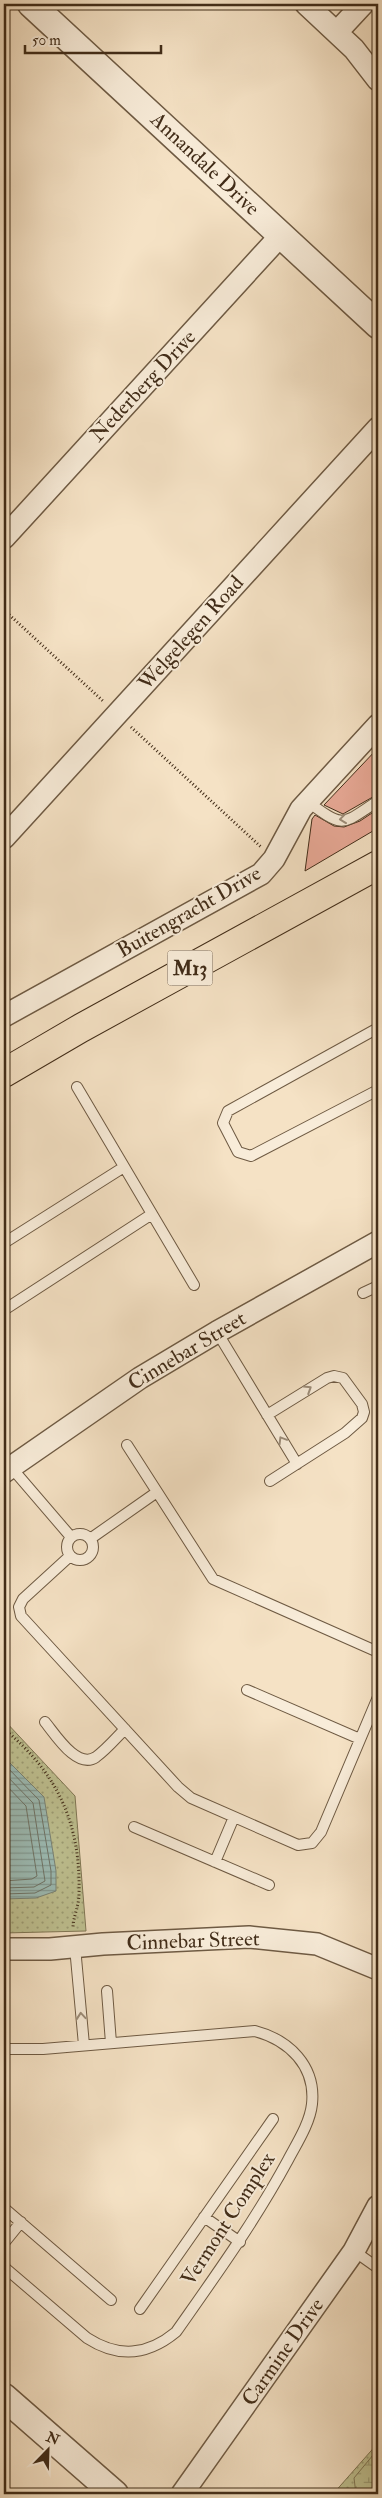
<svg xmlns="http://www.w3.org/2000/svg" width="382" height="2498" font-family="'IM FELL Double Pica',serif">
<defs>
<pattern id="grass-dots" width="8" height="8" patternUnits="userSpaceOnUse" patternTransform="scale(1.25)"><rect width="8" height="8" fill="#bfc292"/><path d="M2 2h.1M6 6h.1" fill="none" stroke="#9d9e76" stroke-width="1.8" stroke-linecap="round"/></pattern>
<pattern id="wetland-marsh" width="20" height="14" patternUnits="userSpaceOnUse" patternTransform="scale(1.25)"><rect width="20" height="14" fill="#bfc292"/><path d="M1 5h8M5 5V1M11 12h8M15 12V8" fill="none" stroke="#9d9e76"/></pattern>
<pattern id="water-rules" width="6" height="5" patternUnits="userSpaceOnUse" patternTransform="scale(1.25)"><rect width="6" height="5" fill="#9cbdb7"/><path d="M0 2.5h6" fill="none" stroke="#819a94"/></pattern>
</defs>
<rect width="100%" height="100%" fill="#f5e2c5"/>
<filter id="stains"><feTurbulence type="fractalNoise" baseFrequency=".004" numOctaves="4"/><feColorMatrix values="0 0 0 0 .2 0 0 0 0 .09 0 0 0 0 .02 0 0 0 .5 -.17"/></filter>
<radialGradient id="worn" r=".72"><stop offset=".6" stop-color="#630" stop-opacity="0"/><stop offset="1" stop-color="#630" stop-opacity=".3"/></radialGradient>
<!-- grass -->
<path fill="url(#grass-dots)" stroke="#807755" d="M 4,1720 L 75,1796 L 86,1931 L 4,1933 Z
M 378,2443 L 378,2494 L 333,2494 Z"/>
<!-- wetland -->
<path fill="url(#wetland-marsh)" stroke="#807755" d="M 378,2449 L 378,2494 L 356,2494 L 354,2478 Z"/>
<!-- water -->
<path fill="url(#water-rules)" stroke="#788377" d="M 4,1757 L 44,1797 L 56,1871 L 56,1891 L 36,1898 L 4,1899 Z"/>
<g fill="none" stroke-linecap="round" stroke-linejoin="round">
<!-- shore -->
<path stroke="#6e7468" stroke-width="1" d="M 4,1764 L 39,1800 L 51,1871 L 51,1885 L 35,1893 L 4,1894
M 4,1773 L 33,1803 L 45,1881 L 34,1887 L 4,1888
M 4,1783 L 26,1806 L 37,1876 L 32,1879 L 4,1881"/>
</g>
<!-- building -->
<path fill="#e9a997" stroke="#412c18" d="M 378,748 L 378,794 L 343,814 L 324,805 Z
M 378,809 L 378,828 L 305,871 L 312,819 L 315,815 L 334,826 L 344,827 L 360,821 Z"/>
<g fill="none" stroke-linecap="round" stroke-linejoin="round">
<!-- service casing -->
<g stroke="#6e5a43" stroke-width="12">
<path id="service" d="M 308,802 C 345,829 341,825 378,801
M 378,1028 L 228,1111 L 223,1123 L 238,1152 L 251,1156 L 378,1090
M 77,1087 L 194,1285
M 4,1243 L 124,1167
M 363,1293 L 378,1286
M 4,1310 L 152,1214
M 217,1332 L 297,1464
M 267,1415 L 327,1378 L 334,1376 L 343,1378 L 362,1404 L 364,1412 L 362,1418 L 345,1433 L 270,1481
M 127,1445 L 213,1579 L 378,1652
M 4,1459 L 71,1537
M67 1547a13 13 0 1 1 26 0a13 13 0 1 1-26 0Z
M 90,1539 L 157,1492
M 70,1556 L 23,1599 L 19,1607 L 21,1616 L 178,1787 L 191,1798 L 298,1845 L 312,1843 L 321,1832 L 378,1697
M 247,1690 L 360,1739
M 45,1722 C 55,1734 77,1770 96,1757 C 107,1749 116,1738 125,1729
M 134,1827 L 269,1885
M 215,1862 L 234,1817
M 75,1947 L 84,2045
M 107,1991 L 111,2043
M 4,2049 L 43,2049 L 255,2031 C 289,2040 316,2066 312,2104 C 310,2123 297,2143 288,2160 C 255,2221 216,2275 176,2332 C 147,2356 118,2358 87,2338 L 4,2267
M 4,2208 L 111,2300
M 204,2217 L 240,2242
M 4,2243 L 21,2222
M 354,2251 L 378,2268
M 140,2309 L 273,2119"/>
</g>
<!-- minor casing -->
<g stroke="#6e5a43" stroke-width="24">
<path id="minor" d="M 306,4 L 354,49 L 378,80
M 337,32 L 363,4
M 4,538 L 281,235
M 4,838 L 378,428
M 4,1016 L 261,874 L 274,859 L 301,809 L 378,725
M 4,1472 L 140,1378 L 217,1332 L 378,1242
M 4,1949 L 50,1949 L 103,1944 L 249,1937 L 317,1944 L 378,1969
M 182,2494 L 354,2251 L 378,2206"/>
</g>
<!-- tertiary casing -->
<g stroke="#6e5a43" stroke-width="29">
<path id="tertiary" d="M 31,4 L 378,325
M 4,2397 L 115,2494"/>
</g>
<!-- primary casing -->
<g stroke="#412c18" stroke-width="30">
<path id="primary" d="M 4,1073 L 81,1028 L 378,865"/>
</g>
<!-- path -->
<path stroke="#412c18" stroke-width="3" stroke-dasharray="1 2.5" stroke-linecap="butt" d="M 4,610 L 103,701
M 131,727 L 261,847
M 4,1729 C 58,1773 81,1825 79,1894 C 79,1906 73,1917 73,1928"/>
<!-- service -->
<use href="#service" stroke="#f8ecd9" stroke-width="10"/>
<!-- minor -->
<use href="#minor" stroke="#f8ecd9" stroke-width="21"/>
<!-- tertiary -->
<use href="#tertiary" stroke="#f8ecd9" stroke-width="26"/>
<!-- primary -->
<use href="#primary" stroke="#f5e2c5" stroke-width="28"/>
</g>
<!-- one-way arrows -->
<defs><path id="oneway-chevron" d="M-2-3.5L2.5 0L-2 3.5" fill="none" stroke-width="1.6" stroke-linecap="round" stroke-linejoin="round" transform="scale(1.25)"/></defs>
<g stroke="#9c8c78">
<use href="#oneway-chevron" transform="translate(343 819) rotate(173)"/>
<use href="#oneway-chevron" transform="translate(308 1389) rotate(-32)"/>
<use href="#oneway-chevron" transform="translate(282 1440) rotate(-121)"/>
<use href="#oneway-chevron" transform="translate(81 2016) rotate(-95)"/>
</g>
<g text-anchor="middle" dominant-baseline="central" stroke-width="4" stroke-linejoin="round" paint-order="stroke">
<!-- shield labels -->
<rect fill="#f8ecd9" stroke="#786652" stroke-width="1" x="167.5" y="950.5" width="45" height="35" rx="4"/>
<g font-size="20" font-weight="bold" fill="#412c18">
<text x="190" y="968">M13</text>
</g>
<!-- street labels -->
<g font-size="21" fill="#412c18" stroke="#f8ecd9">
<text transform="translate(205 164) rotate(43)">Annandale Drive</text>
<text transform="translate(143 386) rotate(-47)">Nederberg Drive</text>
<text transform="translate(191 633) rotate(-48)">Welgelegen Road</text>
<text transform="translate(189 912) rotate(-30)">Buitengracht Drive</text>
<text transform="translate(187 1351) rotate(-31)">Cinnebar Street</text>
<text transform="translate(193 1941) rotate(-2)">Cinnebar Street</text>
<text transform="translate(228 2219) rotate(-57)">Vermont Complex</text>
<text transform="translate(283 2352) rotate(-55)">Carmine Drive</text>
</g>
</g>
<!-- margin -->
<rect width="382" height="2498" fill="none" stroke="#f5e2c5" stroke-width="20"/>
<rect x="5" y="5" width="372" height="2488" fill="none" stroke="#412c18" stroke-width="2.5"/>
<rect x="10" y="10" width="362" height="2478" fill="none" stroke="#412c18"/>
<!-- north arrow -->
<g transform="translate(48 2450) rotate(23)" stroke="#f8ecd9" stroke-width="4" paint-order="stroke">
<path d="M0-4L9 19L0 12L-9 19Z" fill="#412c18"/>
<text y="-8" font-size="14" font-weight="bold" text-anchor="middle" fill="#412c18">N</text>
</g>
<!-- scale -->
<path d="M25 45v8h136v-8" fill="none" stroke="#412c18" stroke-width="2.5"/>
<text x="32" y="45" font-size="15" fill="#412c18" stroke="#f8ecd9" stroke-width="4" paint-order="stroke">50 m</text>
<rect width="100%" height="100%" filter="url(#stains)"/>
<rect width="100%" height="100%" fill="url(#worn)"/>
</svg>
